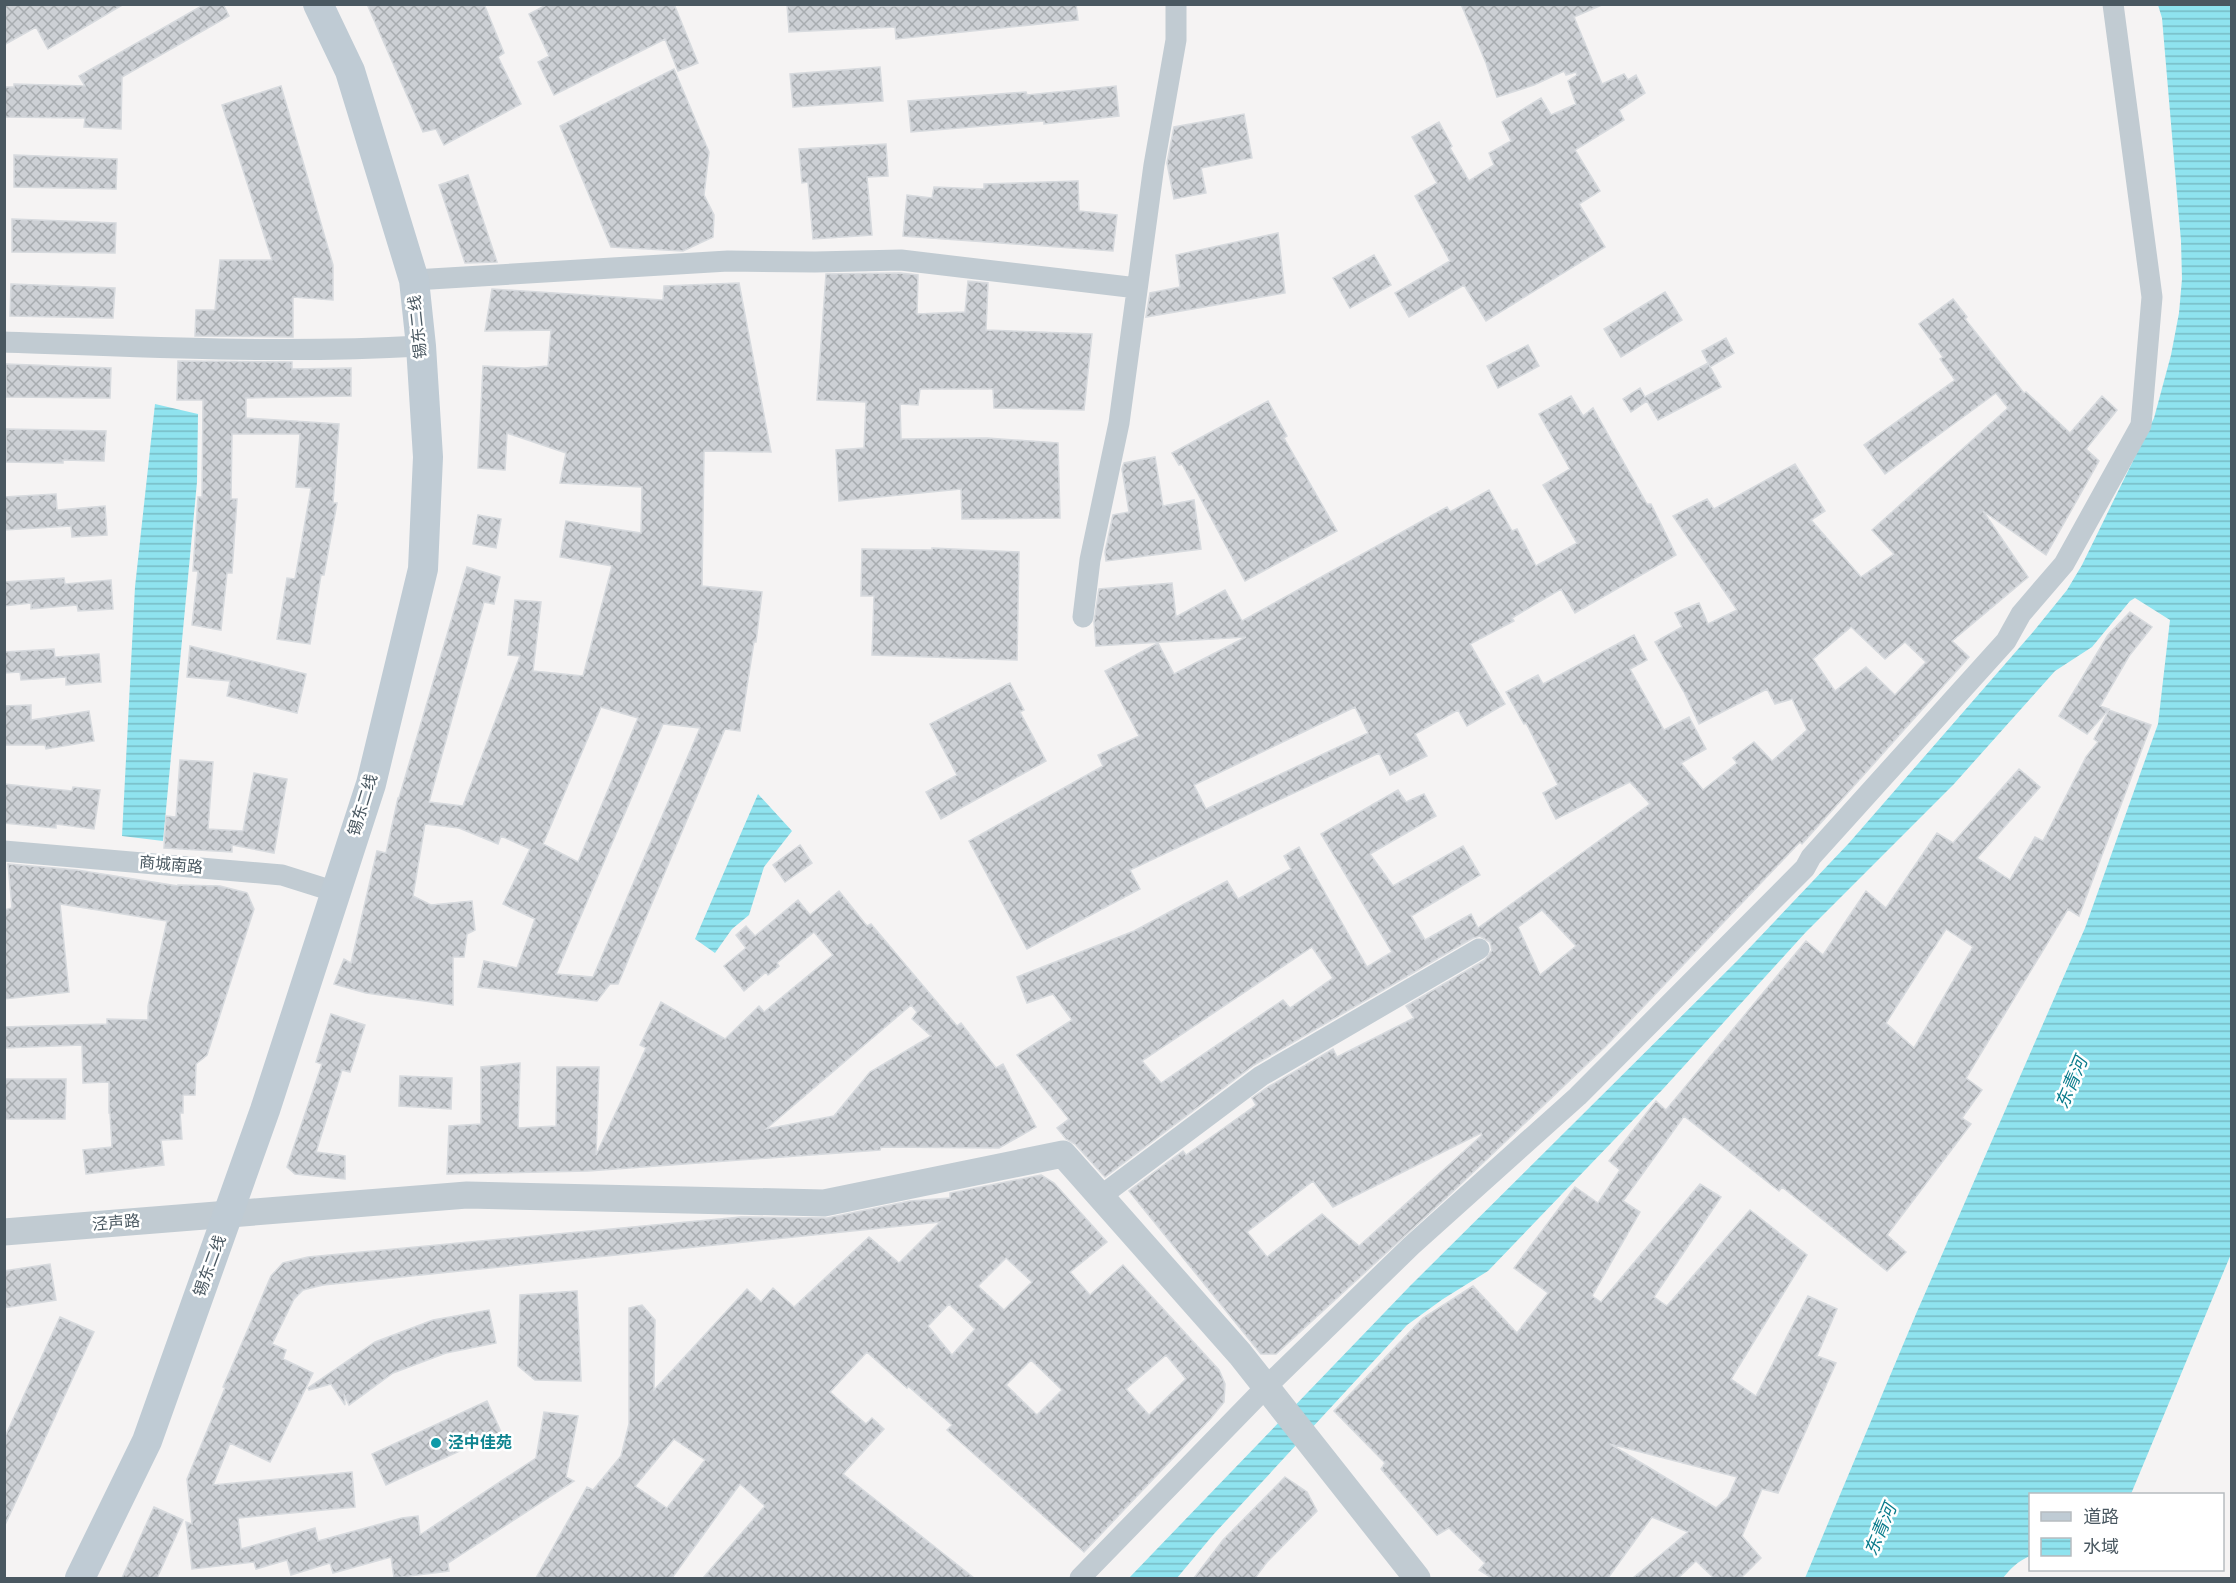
<svg xmlns="http://www.w3.org/2000/svg" width="2236" height="1583" font-family="'Source Sans 3','Noto Sans SC',sans-serif">
<defs>
<pattern id="water-rules" width="6" height="5" patternUnits="userSpaceOnUse" patternTransform="scale(1.5)"><rect width="6" height="5" fill="#8fe3ef"/><path d="M0 2.5h6" fill="none" stroke="#77bbc5"/></pattern>
<pattern id="building-cross-hatch" width="8" height="8" patternUnits="userSpaceOnUse" patternTransform="scale(1.5)"><rect width="8" height="8" fill="#cdd0d5"/><path d="M0 0l8 8M0 8l8-8" fill="none" stroke="#a8acb0"/></pattern>
</defs>
<rect width="100%" height="100%" fill="#f5f3f3"/>
<!-- water -->
<path fill="url(#water-rules)" d="M 2158,5 L 2231,5 L 2231,1254 L 2131,1494 L 2030,1494 L 2030,1556 C 2018,1561 2011,1568 2003,1578 L 1805,1578 L 1916,1314 L 2085,928 L 2158,724 L 2170,620 L 2135,598 L 2130,601 L 2092,647 L 2055,671 L 1954,784 L 1805,933 L 1663,1089 L 1488,1271 L 1443,1299 L 1407,1325 L 1213,1535 L 1177,1578 L 1129,1578 L 1410,1286 L 1737,961 L 1849,843 L 2033,632 L 2067,590 L 2082,565 L 2154,418 L 2171,355 L 2179,313 L 2182,279 L 2181,241 L 2162,18 Z
M 155,404 L 198,414 L 197,482 L 163,841 L 122,836 L 135,587 Z
M 758,794 L 792,831 L 764,867 L 749,915 L 732,929 L 715,953 L 695,939 Z"/>
<!-- building -->
<path fill="url(#building-cross-hatch)" stroke="#d7dade" stroke-width="1.5" fill-rule="evenodd" d="M 4,4 L 124,4 L 48,49 L 36,27 L 4,45 Z
M 205,4 L 223,4 L 229,16 L 122,77 L 121,129 L 84,127 L 85,118 L 4,117 L 4,87 L 14,87 L 14,84 L 85,86 L 79,76 Z
M 367,4 L 484,4 L 504,53 L 498,57 L 521,104 L 444,145 L 436,129 L 423,132 Z
M 548,4 L 674,4 L 698,63 L 678,71 L 665,39 L 554,95 L 538,62 L 549,56 L 529,14 Z
M 787,4 L 875,4 L 875,6 L 1076,4 L 1078,20 L 896,39 L 895,27 L 789,32 Z
M 1461,4 L 1604,4 L 1574,17 L 1602,84 L 1624,74 L 1628,80 L 1636,75 L 1645,93 L 1619,110 L 1624,120 L 1575,150 L 1600,191 L 1579,204 L 1605,247 L 1486,321 L 1464,285 L 1409,317 L 1395,293 L 1450,261 L 1415,196 L 1437,183 L 1412,137 L 1439,122 L 1452,146 L 1450,148 L 1469,181 L 1494,165 L 1489,153 L 1511,141 L 1502,122 L 1541,98 L 1551,115 L 1576,104 L 1568,81 L 1577,75 L 1576,72 L 1566,75 L 1564,71 L 1534,85 L 1497,97 L 1486,63 Z
M 880,67 L 883,101 L 793,107 L 790,74 Z
M 674,69 L 709,152 L 704,195 L 714,215 L 713,237 L 683,251 L 611,247 L 560,126 Z
M 281,86 L 333,265 L 333,300 L 293,297 L 293,337 L 195,336 L 196,310 L 215,310 L 220,260 L 272,260 L 222,105 Z
M 1116,86 L 1119,116 L 1044,124 L 1044,121 L 911,132 L 908,101 L 1026,92 L 1027,95 Z
M 1244,114 L 1252,158 L 1201,168 L 1206,193 L 1174,199 L 1167,163 L 1174,127 Z
M 886,144 L 888,176 L 867,177 L 872,235 L 813,239 L 808,182 L 802,183 L 799,149 Z
M 14,155 L 117,159 L 116,189 L 14,187 Z
M 468,175 L 497,262 L 465,263 L 439,185 Z
M 1078,181 L 1079,211 L 1117,215 L 1113,251 L 903,236 L 907,195 L 932,198 L 934,187 L 984,189 L 984,184 Z
M 12,219 L 116,223 L 115,253 L 12,252 Z
M 1278,233 L 1285,293 L 1146,317 L 1150,293 L 1180,287 L 1176,255 Z
M 1374,255 L 1391,285 L 1350,308 L 1333,278 Z
M 900,273 L 918,275 L 917,314 L 965,312 L 968,281 L 988,283 L 986,330 L 1092,334 L 1084,410 L 994,408 L 993,389 L 920,389 L 918,405 L 900,404 L 901,439 L 987,438 L 1058,443 L 1060,518 L 962,519 L 961,489 L 839,501 L 836,450 L 864,448 L 866,402 L 817,400 L 826,274 Z
M 739,283 L 771,452 L 704,451 L 702,586 L 762,592 L 756,642 L 754,642 L 740,731 L 725,729 L 618,984 L 610,984 L 597,1001 L 478,987 L 484,961 L 517,968 L 535,919 L 503,904 L 530,849 L 501,836 L 498,844 L 459,828 L 425,824 L 413,896 L 431,905 L 472,901 L 475,930 L 467,934 L 464,957 L 453,957 L 453,1005 L 366,993 L 334,984 L 344,959 L 351,963 L 377,851 L 386,853 L 398,798 L 399,798 L 467,567 L 500,577 L 494,604 L 484,602 L 429,802 L 463,806 L 520,656 L 508,655 L 515,600 L 541,602 L 533,671 L 583,676 L 612,566 L 560,557 L 566,521 L 641,533 L 642,487 L 560,483 L 566,453 L 507,433 L 505,470 L 478,468 L 483,366 L 525,368 L 548,366 L 551,330 L 485,331 L 492,289 L 663,300 L 664,286 ZM 601,707 L 638,718 L 578,862 L 543,844 ZM 663,724 L 700,728 L 593,977 L 556,974 Z
M 11,284 L 115,288 L 113,318 L 10,316 Z
M 1665,292 L 1682,320 L 1621,357 L 1604,329 Z
M 1953,299 L 1967,317 L 1965,319 L 2024,393 L 2026,392 L 2070,433 L 2102,396 L 2117,410 L 2086,449 L 2099,461 L 2046,555 L 1983,511 L 2028,577 L 1952,641 L 1969,657 L 1802,844 L 1800,842 L 1606,1046 L 1446,1198 L 1276,1354 L 1261,1354 L 1129,1191 L 1183,1151 L 1186,1155 L 1256,1105 L 1252,1098 L 1268,1087 L 1333,1049 L 1337,1057 L 1414,1018 L 1406,1006 L 1485,960 L 1492,950 L 1490,942 L 1480,936 L 1473,938 L 1254,1065 L 1105,1177 L 1075,1144 L 1066,1139 L 1057,1128 L 1069,1119 L 1017,1055 L 1072,1020 L 1053,994 L 1027,1003 L 1017,977 L 1134,931 L 1227,881 L 1238,899 L 1291,869 L 1284,856 L 1299,847 L 1367,967 L 1392,952 L 1321,834 L 1398,790 L 1406,802 L 1424,794 L 1436,816 L 1370,854 L 1393,886 L 1463,846 L 1480,875 L 1411,916 L 1425,940 L 1471,914 L 1478,928 L 1650,804 L 1630,782 L 1556,819 L 1543,793 L 1558,785 L 1526,723 L 1524,724 L 1506,692 L 1538,675 L 1543,684 L 1634,635 L 1647,660 L 1630,669 L 1664,730 L 1689,717 L 1706,749 L 1681,763 L 1703,790 L 1737,763 L 1733,758 L 1754,742 L 1772,761 L 1807,730 L 1792,699 L 1775,704 L 1767,689 L 1699,724 L 1685,694 L 1655,642 L 1682,627 L 1675,613 L 1699,603 L 1708,624 L 1737,610 L 1673,516 L 1707,499 L 1714,509 L 1795,464 L 1825,511 L 1811,520 L 1861,577 L 1894,554 L 1872,530 L 2008,408 L 1996,393 L 1885,474 L 1864,445 L 1955,380 L 1940,359 L 1943,357 L 1919,324 ZM 1851,627 L 1885,659 L 1905,642 L 1926,662 L 1895,695 L 1866,667 L 1835,691 L 1813,659 ZM 1542,910 L 1576,946 L 1540,975 L 1518,927 ZM 1312,947 L 1333,978 L 1290,1008 L 1283,1000 L 1161,1083 L 1142,1061 ZM 1481,1133 L 1482,1135 L 1359,1246 L 1322,1214 L 1267,1257 L 1247,1232 L 1313,1181 L 1333,1207 Z
M 1726,338 L 1734,353 L 1710,367 L 1702,351 Z
M 1528,345 L 1539,366 L 1498,388 L 1487,366 Z
M 178,361 L 292,362 L 292,369 L 351,368 L 351,396 L 246,398 L 246,418 L 339,424 L 333,503 L 337,503 L 324,575 L 321,575 L 310,644 L 277,639 L 287,578 L 295,579 L 311,488 L 296,487 L 300,434 L 232,434 L 231,499 L 237,499 L 232,573 L 227,573 L 221,630 L 192,625 L 198,571 L 193,571 L 198,497 L 202,497 L 203,400 L 177,400 Z
M 1708,363 L 1721,387 L 1658,420 L 1647,401 L 1631,412 L 1623,399 L 1640,388 L 1645,397 Z
M 6,364 L 111,368 L 110,398 L 6,397 Z
M 1571,396 L 1583,416 L 1593,408 L 1647,504 L 1651,504 L 1676,555 L 1575,613 L 1561,589 L 1512,618 L 1514,621 L 1470,644 L 1505,704 L 1467,726 L 1458,710 L 1415,734 L 1427,756 L 1390,775 L 1379,753 L 1130,870 L 1140,889 L 1027,949 L 969,841 L 1103,766 L 1098,755 L 1139,736 L 1105,671 L 1158,643 L 1174,674 L 1246,637 L 1096,646 L 1094,622 L 1099,589 L 1172,583 L 1176,617 L 1225,590 L 1242,621 L 1447,507 L 1450,512 L 1489,490 L 1512,531 L 1517,529 L 1536,566 L 1577,543 L 1543,485 L 1570,469 L 1539,414 ZM 1355,707 L 1368,733 L 1206,809 L 1194,785 Z
M 1268,401 L 1287,436 L 1284,438 L 1337,531 L 1245,581 L 1182,464 L 1179,465 L 1172,453 Z
M 6,429 L 106,431 L 104,461 L 63,460 L 63,463 L 6,462 Z
M 1155,457 L 1163,506 L 1194,500 L 1201,549 L 1106,561 L 1105,552 L 1113,515 L 1129,512 L 1122,469 L 1124,463 Z
M 56,494 L 57,510 L 105,506 L 107,535 L 72,537 L 71,526 L 4,530 L 4,497 Z
M 478,515 L 501,519 L 496,548 L 473,544 Z
M 932,548 L 1019,552 L 1017,660 L 872,655 L 874,596 L 861,596 L 862,549 L 932,550 Z
M 64,578 L 65,584 L 111,580 L 113,609 L 78,611 L 77,605 L 31,609 L 31,603 L 4,606 L 4,582 Z
M 2130,612 L 2152,627 L 2129,656 L 2100,706 L 2109,709 L 2087,734 L 2059,716 L 2108,635 Z
M 190,646 L 306,674 L 297,713 L 227,696 L 230,681 L 187,677 Z
M 54,649 L 55,657 L 99,654 L 101,682 L 66,685 L 66,677 L 21,680 L 20,672 L 4,673 L 4,652 Z
M 1010,683 L 1024,710 L 1020,712 L 1046,761 L 941,819 L 926,792 L 957,775 L 930,724 Z
M 31,705 L 31,720 L 89,711 L 94,741 L 46,749 L 45,745 L 4,745 L 4,706 Z
M 2109,710 L 2151,725 L 2079,916 L 2068,909 L 1966,1078 L 1982,1090 L 1962,1118 L 1971,1124 L 1887,1235 L 1906,1252 L 1887,1271 L 1782,1187 L 1779,1191 L 1684,1116 L 1623,1201 L 1640,1212 L 1592,1296 L 1601,1302 L 1700,1184 L 1721,1197 L 1654,1297 L 1667,1306 L 1750,1210 L 1807,1255 L 1731,1379 L 1756,1396 L 1808,1296 L 1837,1309 L 1817,1356 L 1836,1363 L 1778,1493 L 1762,1489 L 1742,1536 L 1761,1558 L 1741,1578 L 1714,1578 L 1696,1561 L 1678,1578 L 1633,1578 L 1688,1532 L 1652,1517 L 1608,1578 L 1492,1578 L 1479,1570 L 1485,1563 L 1449,1528 L 1437,1535 L 1381,1469 L 1385,1463 L 1334,1411 L 1423,1318 L 1473,1286 L 1517,1333 L 1548,1293 L 1514,1268 L 1575,1187 L 1598,1203 L 1620,1170 L 1609,1161 L 1656,1101 L 1666,1110 L 1806,941 L 1823,955 L 1866,891 L 1886,908 L 1937,833 L 1953,843 L 2019,769 L 2040,787 L 1977,858 L 2010,880 L 2035,837 L 2043,841 L 2086,757 L 2098,742 L 2094,739 ZM 1946,929 L 1973,947 L 1914,1048 L 1886,1023 ZM 1610,1444 L 1737,1477 L 1728,1497 L 1716,1508 Z
M 180,760 L 213,762 L 208,829 L 243,831 L 254,773 L 287,779 L 274,853 L 232,845 L 232,852 L 164,848 L 166,816 L 176,817 Z
M 4,784 L 72,791 L 73,787 L 100,790 L 94,829 L 56,824 L 56,828 L 4,823 Z
M 800,845 L 812,863 L 785,882 L 773,865 Z
M 8,864 L 77,870 L 178,886 L 178,885 L 220,886 L 247,893 L 254,909 L 207,1055 L 196,1064 L 195,1095 L 183,1095 L 183,1113 L 180,1113 L 182,1139 L 161,1140 L 164,1165 L 86,1174 L 83,1150 L 112,1147 L 110,1113 L 109,1113 L 109,1082 L 83,1083 L 82,1045 L 4,1048 L 4,1027 L 107,1024 L 107,1019 L 148,1020 L 148,1006 L 167,921 L 60,904 L 69,992 L 4,999 L 4,910 L 12,908 Z
M 839,891 L 867,926 L 871,924 L 957,1026 L 961,1023 L 996,1068 L 1003,1064 L 1036,1127 L 999,1148 L 881,1147 L 880,1150 L 588,1171 L 447,1174 L 449,1126 L 481,1124 L 481,1067 L 520,1063 L 518,1128 L 556,1126 L 557,1067 L 599,1067 L 596,1155 L 646,1048 L 640,1045 L 661,1002 L 725,1039 L 759,1006 L 764,1012 L 833,955 L 814,932 L 777,963 L 779,966 L 768,975 L 766,972 L 744,991 L 724,966 L 746,948 L 736,935 L 746,926 L 755,936 L 798,900 L 810,915 ZM 911,1005 L 917,1012 L 912,1019 L 931,1036 L 870,1072 L 834,1116 L 766,1129 Z
M 331,1014 L 365,1025 L 350,1072 L 342,1070 L 316,1152 L 345,1156 L 345,1179 L 295,1174 L 287,1167 L 322,1064 L 316,1062 Z
M 400,1076 L 452,1078 L 451,1109 L 399,1106 Z
M 4,1079 L 66,1079 L 65,1119 L 4,1119 Z
M 1041,1175 L 1054,1183 L 1107,1242 L 1070,1272 L 1090,1295 L 1123,1265 L 1219,1370 L 1225,1384 L 1224,1402 L 1211,1418 L 1084,1552 L 947,1430 L 952,1425 L 908,1386 L 907,1388 L 867,1352 L 830,1392 L 866,1424 L 872,1418 L 884,1429 L 843,1474 L 974,1578 L 703,1578 L 765,1506 L 740,1484 L 672,1578 L 536,1578 L 587,1487 L 593,1490 L 621,1456 L 629,1424 L 629,1308 L 642,1305 L 655,1320 L 654,1390 L 747,1289 L 761,1302 L 773,1288 L 794,1307 L 869,1237 L 899,1263 L 940,1222 L 323,1285 L 303,1290 L 294,1299 L 272,1344 L 286,1350 L 283,1359 L 313,1373 L 270,1462 L 230,1443 L 213,1485 L 352,1472 L 355,1507 L 238,1518 L 241,1549 L 315,1528 L 318,1541 L 402,1518 L 418,1516 L 420,1535 L 536,1458 L 544,1412 L 578,1416 L 566,1477 L 574,1481 L 448,1563 L 449,1571 L 394,1578 L 391,1557 L 333,1573 L 330,1563 L 291,1575 L 287,1560 L 256,1569 L 254,1562 L 192,1569 L 186,1522 L 192,1524 L 187,1479 L 225,1388 L 223,1387 L 271,1276 L 283,1263 L 308,1257 L 741,1217 L 827,1218 L 910,1201 L 950,1198 L 950,1193 ZM 1006,1258 L 1032,1282 L 1004,1310 L 978,1286 ZM 949,1304 L 975,1329 L 952,1355 L 928,1326 ZM 1166,1355 L 1186,1379 L 1149,1415 L 1126,1389 ZM 1031,1360 L 1062,1390 L 1037,1415 L 1006,1385 ZM 674,1439 L 705,1460 L 667,1508 L 635,1486 Z
M 50,1264 L 56,1300 L 4,1308 L 4,1271 Z
M 577,1291 L 581,1381 L 535,1380 L 518,1366 L 520,1295 Z
M 489,1310 L 496,1343 L 446,1353 L 393,1373 L 349,1405 L 344,1394 L 345,1405 L 331,1384 L 309,1390 L 308,1388 L 375,1342 L 433,1320 Z
M 60,1317 L 94,1332 L 4,1527 L 4,1439 Z
M 487,1401 L 501,1432 L 386,1485 L 372,1454 Z
M 1285,1477 L 1307,1492 L 1317,1511 L 1267,1562 L 1255,1578 L 1194,1578 L 1223,1540 Z
M 154,1507 L 183,1520 L 157,1578 L 122,1578 Z"/>
<g fill="none" stroke-linecap="round" stroke-linejoin="round">
<!-- minor -->
<path stroke="#c1cbd2" stroke-width="21" d="M 414,280 L 728,261 L 815,262 L 901,260 L 1137,288
M 4,342 C 143,347 282,354 421,346
M 1083,617 L 1090,560 L 1119,423 L 1154,165 L 1176,40 L 1176,4
M 4,851 L 282,875 L 336,892
M 1101,1196 L 1261,1076 L 1479,949
M 1080,1578 L 1266,1387 L 1411,1246 L 1578,1096 L 1805,868 L 1811,857 L 2006,641 L 2021,614 L 2064,564 L 2141,425 L 2152,297 L 2113,4"/>
<!-- tertiary -->
<path stroke="#c1cbd2" stroke-width="27" d="M 4,1232 L 467,1195 L 824,1203 L 1063,1154 L 1240,1354 L 1417,1578"/>
<!-- secondary -->
<path stroke="#bfcbd4" stroke-width="30" d="M 80,1578 L 147,1441 L 265,1110 L 371,784 L 423,569 L 428,457 L 421,346 L 414,280 L 350,71 L 318,4"/>
</g>
<!-- markers -->
<circle fill="#0f9aa8" stroke="#fff" stroke-width="2" cx="436" cy="1443" r="6"/>
<g text-anchor="middle" dominant-baseline="central" stroke-width="5" stroke-linejoin="round" paint-order="stroke">
<!-- street labels -->
<g font-size="16" fill="#4a5861" stroke="#fff">
<text transform="translate(418 327) rotate(-96)">锡东二线</text>
<text transform="translate(363 805) rotate(-73)">锡东二线</text>
<text transform="translate(171 865) rotate(5)">商城南路</text>
<text transform="translate(116 1223) rotate(-5)">泾声路</text>
<text transform="translate(210 1266) rotate(-70)">锡东二线</text>
</g>
<!-- culture labels -->
<g font-size="16" font-weight="bold" fill="#0d838f" stroke="#fff" text-anchor="start">
<text x="448" y="1443">泾中佳苑</text>
</g>
<!-- water labels -->
<g font-size="18" font-style="italic" fill="#0b7c8c" stroke="#fff">
<text transform="translate(2072 1083) rotate(-67)">东青河</text>
<text transform="translate(1881 1530) rotate(-67)">东青河</text>
</g>
</g>
<!-- border -->
<rect width="2236" height="1583" fill="none" stroke="#4a5861" stroke-width="12"/>
<!-- legend -->
<rect x="2029" y="1493" width="195" height="78" fill="#ffffff" stroke="#b7bcc0" stroke-width="1.5"/>
<rect x="2041" y="1512" width="30" height="9" fill="#bfcbd4" stroke="#b7bcc0" stroke-width="1.5"/>
<text x="2083" y="1523" font-size="18" fill="#4a5861">道路</text>
<rect x="2041" y="1538" width="30" height="18" fill="url(#water-rules)" stroke="#b7bcc0" stroke-width="1.5"/>
<text x="2083" y="1553" font-size="18" fill="#4a5861">水域</text>
</svg>
